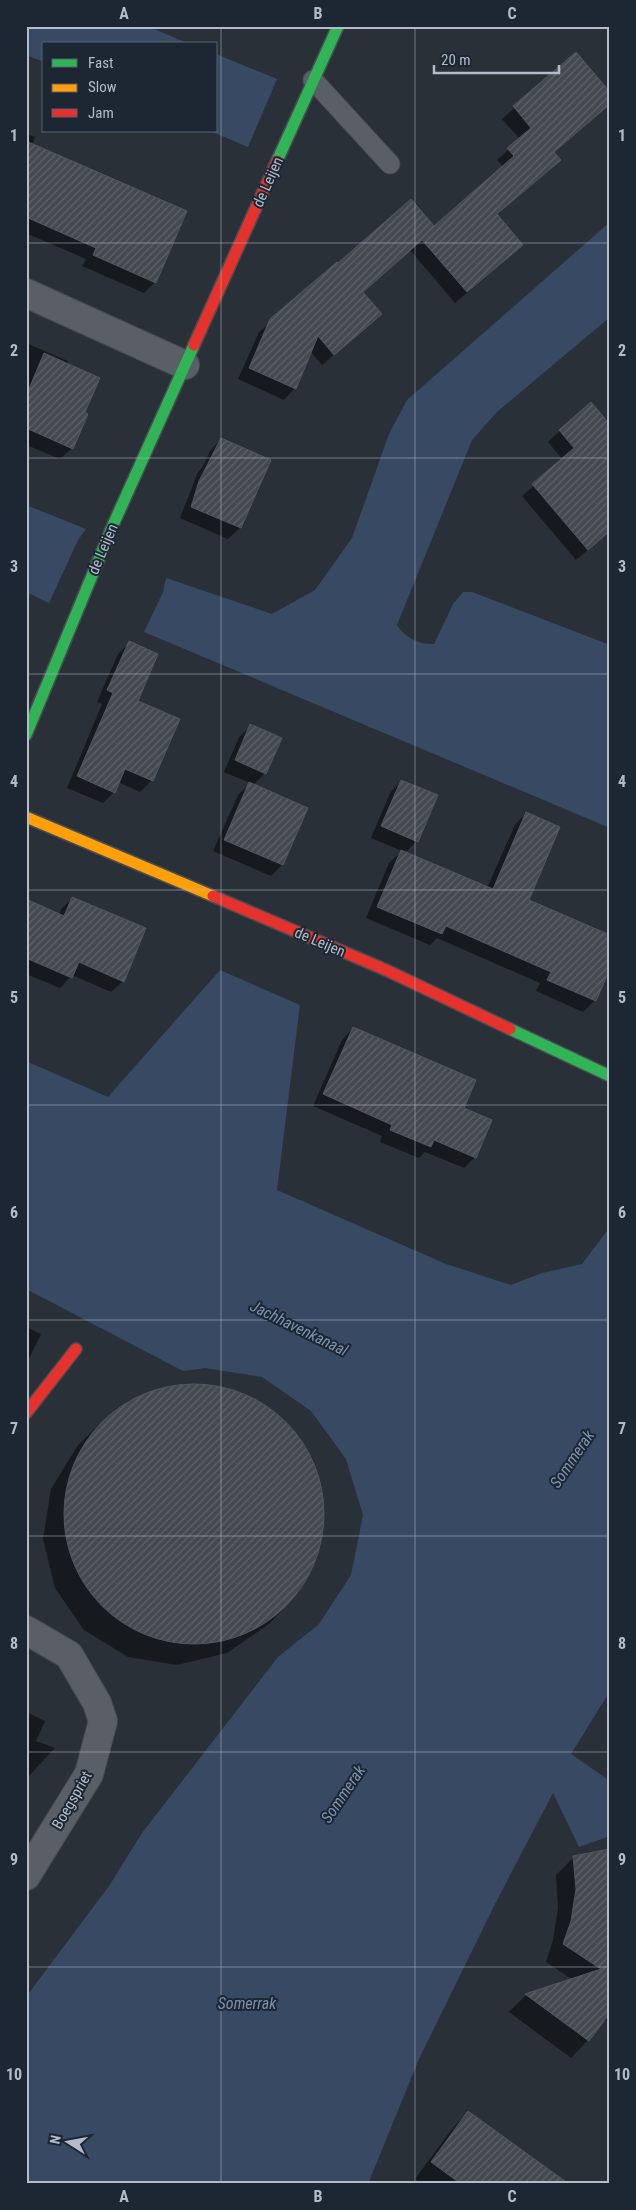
<svg xmlns="http://www.w3.org/2000/svg" width="636" height="2210" font-family="'Roboto Condensed',sans-serif">
<defs>
<pattern id="building-hatch" width="6" height="6" patternUnits="userSpaceOnUse" patternTransform="scale(1.25)"><rect width="6" height="6" fill="#444950"/><path d="M-1 1l2-2M0 6l6-6M5 7l2-2" fill="none" stroke="#5d6168"/></pattern>
</defs>
<rect width="100%" height="100%" fill="#2a3038"/>
<!-- water -->
<path fill="#384963" d="M 26,26 L 147,26 L 190,44 L 44,44 L 44,62 L 26,55 Z
M 216,54 L 277,79 L 248,147 L 210,131 L 216,131 Z
M 610,222 L 610,317 L 497,412 L 472,440 L 397,625 C 404,637 419,645 434,644 L 453,604 L 463,592 L 472,592 L 610,645 L 610,828 L 144,632 L 163,592 L 166,578 L 272,614 L 315,590 L 352,538 L 389,434 L 407,400 Z
M 26,505 L 86,529 L 78,540 L 49,603 L 26,592 Z
M 220,970 L 300,1005 L 277,1190 L 446,1264 L 511,1285 L 542,1273 L 582,1264 L 610,1227 L 610,1691 L 571,1754 L 610,1781 L 610,1836 L 579,1847 L 553,1793 L 495,1904 L 419,2059 L 368,2184 L 26,2184 L 26,1997 L 109,1886 L 142,1833 L 278,1657 L 319,1624 L 351,1575 L 363,1515 L 346,1459 L 311,1411 L 262,1377 L 205,1368 L 183,1371 L 26,1289 L 26,1061 L 108,1097 Z"/>
<!-- shadow -->
<path fill="#0007" d="M 575,54 L 610,103 L 553,153 L 559,160 L 548,171 L 496,215 L 522,245 L 510,256 L 455,303 L 410,250 L 362,293 L 369,325 L 322,365 L 310,351 L 295,388 L 284,400 L 238,379 L 259,332 L 338,265 L 433,227 L 503,167 L 497,160 L 520,139 L 502,119 Z
M 26,134 L 35,137 L 32,145 L 155,282 L 144,293 L 82,266 L 86,259 L 26,233 Z
M 26,343 L 68,361 L 67,364 L 83,413 L 72,448 L 60,459 L 29,446 L 26,451 Z
M 560,431 L 610,467 L 610,531 L 576,560 L 522,496 L 563,460 L 548,442 Z
M 221,439 L 269,460 L 240,528 L 228,539 L 180,518 L 198,472 L 202,468 L 210,451 Z
M 129,643 L 136,702 L 152,780 L 140,792 L 118,782 L 114,792 L 103,803 L 67,788 L 102,704 L 97,702 L 118,654 Z
M 251,726 L 280,739 L 265,773 L 253,785 L 306,809 L 282,865 L 271,876 L 213,851 L 238,795 L 250,783 L 224,772 L 239,737 Z
M 401,781 L 417,841 L 405,853 L 487,888 L 515,825 L 526,813 L 527,901 L 595,1000 L 583,1012 L 536,991 L 540,983 L 437,938 L 430,945 L 366,918 L 389,863 L 402,851 L 371,838 L 390,793 Z
M 73,898 L 123,981 L 111,992 L 72,975 L 60,988 L 26,974 L 26,906 L 59,915 L 61,909 Z
M 353,1028 L 462,1109 L 475,1157 L 464,1168 L 425,1152 L 419,1158 L 380,1142 L 382,1136 L 313,1106 L 342,1040 Z
M 26,1327 L 41,1334 L 26,1365 Z
M 190,1384 L 241,1392 L 284,1419 L 313,1460 L 324,1510 L 316,1560 L 289,1603 L 269,1624 L 227,1653 L 177,1665 L 128,1657 L 84,1630 L 55,1588 L 43,1539 L 51,1489 L 78,1445 L 99,1425 L 140,1395 Z
M 26,1712 L 45,1721 L 36,1741 L 55,1748 L 26,1779 Z
M 610,1849 L 610,2019 L 602,2022 L 588,2040 L 571,2058 L 509,2012 L 526,1995 L 573,1980 L 546,1962 L 553,1940 L 558,1908 L 556,1875 L 574,1857 Z
M 468,2112 L 567,2184 L 422,2184 L 415,2179 L 452,2129 Z"/>
<!-- building -->
<path fill="url(#building-hatch)" stroke="#52575f" d="M 576,52 L 610,92 L 610,104 L 554,152 L 561,160 L 497,214 L 523,245 L 467,292 L 422,240 L 363,292 L 382,314 L 334,355 L 318,336 L 296,389 L 249,368 L 270,319 L 337,262 L 338,263 L 411,199 L 434,226 L 514,156 L 507,148 L 531,128 L 513,106 Z
M 26,141 L 187,211 L 156,283 L 93,255 L 96,248 L 26,217 Z
M 44,353 L 100,378 L 85,412 L 88,414 L 73,449 L 26,428 L 26,396 Z
M 591,402 L 607,421 L 610,419 L 610,531 L 588,550 L 532,484 L 574,448 L 559,430 Z
M 221,438 L 271,460 L 241,528 L 191,507 L 199,481 Z
M 129,641 L 158,654 L 138,701 L 180,719 L 153,781 L 125,769 L 115,793 L 77,776 L 113,693 L 107,690 Z
M 250,724 L 282,738 L 266,774 L 235,760 Z
M 401,780 L 438,795 L 418,842 L 381,826 Z
M 249,782 L 308,808 L 283,865 L 224,840 Z
M 526,812 L 560,827 L 529,900 L 610,935 L 610,969 L 596,1001 L 547,980 L 551,972 L 446,926 L 442,934 L 377,907 L 401,850 L 493,889 Z
M 72,897 L 146,928 L 124,982 L 79,962 L 72,978 L 26,958 L 26,899 L 64,916 Z
M 353,1027 L 476,1080 L 464,1108 L 492,1120 L 476,1158 L 434,1140 L 431,1147 L 390,1130 L 392,1125 L 323,1094 Z
M64 1514a130 130 0 1 1 260 0a130 130 0 1 1-260 0Z
M 610,1849 L 610,2013 L 589,2041 L 525,1994 L 601,1969 L 563,1944 L 571,1921 L 576,1889 L 573,1856 Z
M 468,2111 L 569,2184 L 461,2184 L 431,2162 Z"/>
<g fill="none" stroke-linecap="round" stroke-linejoin="round">
<!-- lane casing -->
<g stroke="#484c53" stroke-width="21">
<path id="lane" d="M 313,80 L 390,164"/>
</g>
<!-- street casing -->
<g stroke="#484c53" stroke-width="30">
<path id="street" d="M 26,293 L 185,365
M 26,1630 L 69,1655 L 97,1703 L 103,1721 L 89,1774 L 26,1876"/>
</g>
<!-- fast casing -->
<g stroke="#484c53" stroke-width="14">
<path id="fast" d="M 277,161 L 338,26
M 26,735 L 113,525 L 194,345
M 510,1029 L 610,1076"/>
</g>
<!-- slow casing -->
<g stroke="#484c53" stroke-width="14">
<path id="slow" d="M 26,817 L 213,896"/>
</g>
<!-- jam casing -->
<g stroke="#484c53" stroke-width="14">
<path id="jam" d="M 194,345 L 277,161
M 213,896 L 386,970 L 510,1029
M 26,1413 L 76,1349"/>
</g>
<!-- lane -->
<use href="#lane" stroke="#5a5e66" stroke-width="19"/>
<!-- street -->
<use href="#street" stroke="#5a5e66" stroke-width="28"/>
<!-- fast -->
<use href="#fast" stroke="#30b455" stroke-width="11"/>
<!-- slow -->
<use href="#slow" stroke="#ff9f0a" stroke-width="11"/>
<!-- jam -->
<use href="#jam" stroke="#e5322d" stroke-width="11"/>
</g>
<!-- grid -->
<path fill="none" stroke="#b4bcc9" stroke-width="1" stroke-opacity="0.55" d="M 221,26 L 221,2184M 415,26 L 415,2184M 26,243 L 610,243M 26,458 L 610,458M 26,674 L 610,674M 26,890 L 610,890M 26,1105 L 610,1105M 26,1320 L 610,1320M 26,1536 L 610,1536M 26,1752 L 610,1752M 26,1967 L 610,1967"/>
<g text-anchor="middle" dominant-baseline="central" stroke-width="4" stroke-linejoin="round" paint-order="stroke">
<!-- street labels -->
<g font-size="15" fill="#b4bcc9" stroke="#1d2633">
<text transform="translate(268 182) rotate(-66)">de Leijen</text>
<text transform="translate(103 549) rotate(-67)">de Leijen</text>
<text transform="translate(320 942) rotate(23)">de Leijen</text>
<text transform="translate(72 1800) rotate(-60)">Boegspriet</text>
</g>
<!-- water labels -->
<g font-size="16" font-style="italic" fill="#7c92b1" stroke="#1d2633">
<text transform="translate(299 1328) rotate(26)">Jachhavenkanaal</text>
<text transform="translate(572 1459) rotate(-56)">Sommerak</text>
<text transform="translate(343 1794) rotate(-56)">Sommerak</text>
<text x="247" y="2003">Somerrak</text>
</g>
</g>
<!-- border -->
<rect width="636" height="2210" fill="none" stroke="#1d2633" stroke-width="55"/>
<!-- legend -->
<rect x="42" y="42" width="175" height="90" fill="#1d2633" stroke="#59626f"/>
<rect x="52" y="59" width="25" height="8" fill="#30b455" stroke="#59626f"/>
<text x="88" y="68" font-size="15" fill="#b4bcc9">Fast</text>
<rect x="52" y="84" width="25" height="8" fill="#ff9f0a" stroke="#59626f"/>
<text x="88" y="92" font-size="15" fill="#b4bcc9">Slow</text>
<rect x="52" y="109" width="25" height="8" fill="#e5322d" stroke="#59626f"/>
<text x="88" y="118" font-size="15" fill="#b4bcc9">Jam</text>
<!-- north arrow -->
<g transform="translate(68 2142) rotate(281)" stroke="#1d2633" stroke-width="4" paint-order="stroke">
<path d="M0-4L9 19L0 12L-9 19Z" fill="#b4bcc9"/>
<text y="-8" font-size="14" font-weight="bold" text-anchor="middle" fill="#b4bcc9">N</text>
</g>
<!-- scale -->
<path d="M434 65v8h125v-8" fill="none" stroke="#b4bcc9" stroke-width="2.5"/>
<text x="441" y="65" font-size="15" fill="#b4bcc9" stroke="#1d2633" stroke-width="4" paint-order="stroke">20 m</text>
<rect x="28" y="28" width="580" height="2154" fill="none" stroke="#b4bcc9" stroke-width="2"/>
<g font-size="16" text-anchor="middle" font-weight="bold" fill="#b4bcc9">
<text x="124" y="19">A</text>
<text x="318" y="19">B</text>
<text x="512" y="19">C</text>
<text x="14" y="141">1</text>
<text x="622" y="141">1</text>
<text x="14" y="356">2</text>
<text x="622" y="356">2</text>
<text x="14" y="572">3</text>
<text x="622" y="572">3</text>
<text x="14" y="787">4</text>
<text x="622" y="787">4</text>
<text x="14" y="1003">5</text>
<text x="622" y="1003">5</text>
<text x="14" y="1218">6</text>
<text x="622" y="1218">6</text>
<text x="14" y="1434">7</text>
<text x="622" y="1434">7</text>
<text x="14" y="1649">8</text>
<text x="622" y="1649">8</text>
<text x="14" y="1865">9</text>
<text x="622" y="1865">9</text>
<text x="14" y="2080">10</text>
<text x="622" y="2080">10</text>
<text x="124" y="2202">A</text>
<text x="318" y="2202">B</text>
<text x="512" y="2202">C</text>
</g>
</svg>
